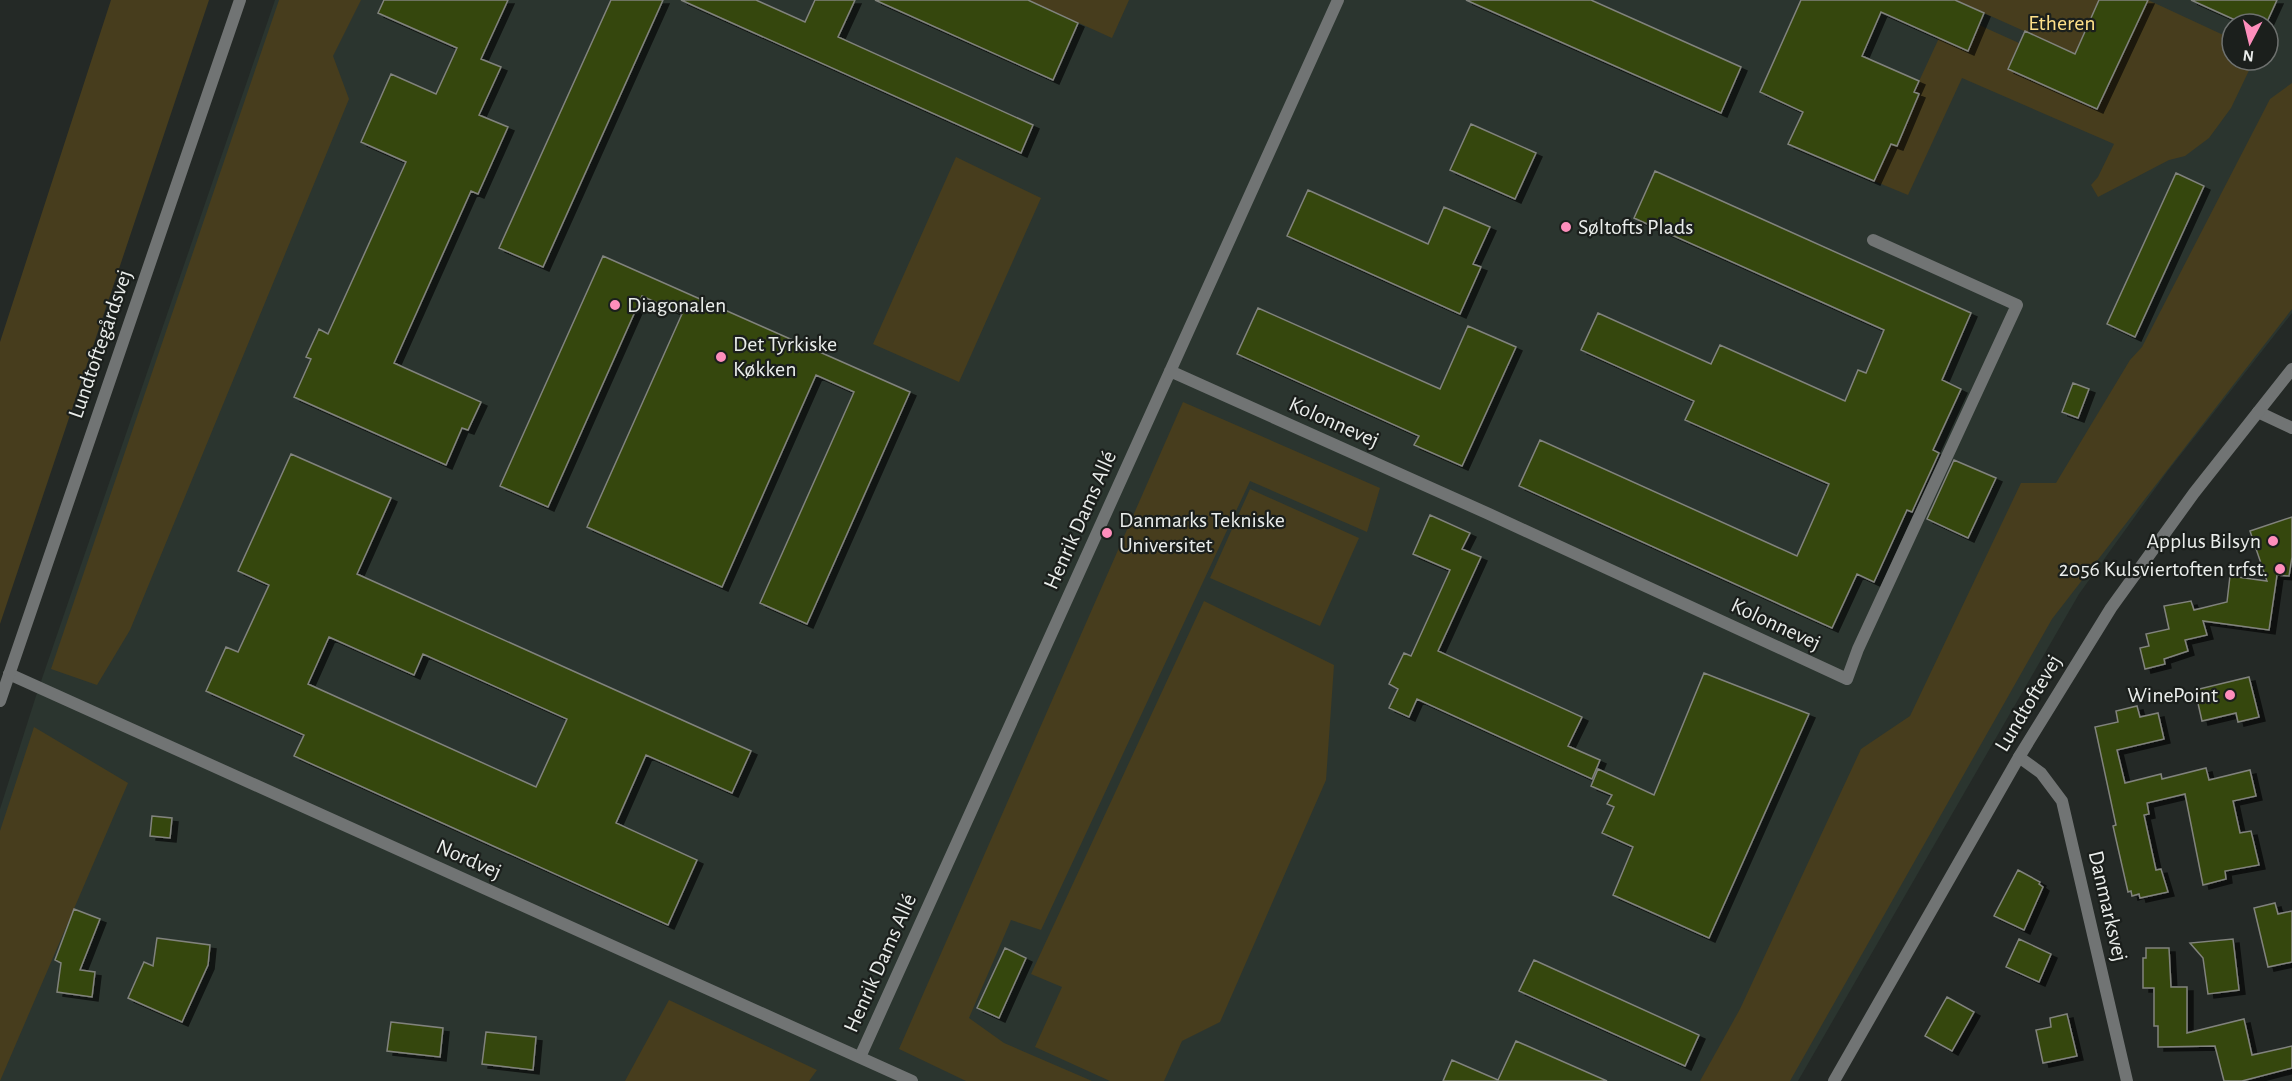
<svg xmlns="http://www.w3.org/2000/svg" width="2292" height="1081" font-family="'Alegreya Sans',sans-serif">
<defs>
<filter id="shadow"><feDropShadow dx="6" dy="4" stdDeviation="0" flood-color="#0009"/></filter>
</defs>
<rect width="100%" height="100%" fill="#242926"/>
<!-- built -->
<path fill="#2b352f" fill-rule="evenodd" d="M 275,0 L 2292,0 L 2292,313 L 2167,472 L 2079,594 L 1798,1081 L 0,1081 L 0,809 L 36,696 ZM 2232,24 L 2268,24 L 2268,60 L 2232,60 Z"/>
<!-- green -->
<path fill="#473d1d" d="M 111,0 L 209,0 L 0,624 L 0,342 Z
M 279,0 L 361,0 L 333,56 L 349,99 L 130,630 L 97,685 L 51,669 Z
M 1028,0 L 1129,0 L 1112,38 Z
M 1955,0 L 2099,0 L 2083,34 L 2080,56 Z
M 2148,0 L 2232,39 L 2232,60 L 2254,60 L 2231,108 L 2209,138 L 2185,156 L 2169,160 L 2098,197 L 2091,185 L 2098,177 L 2114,144 L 1962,78 L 1908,195 L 1874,181 L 1891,144 L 1897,146 L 1904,130 L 1899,127 L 1919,94 L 1914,92 L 1939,38 L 1968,50 L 1979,25 L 2019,43 L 2008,69 L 2097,109 L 2114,71 L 2114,49 L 2124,53 Z
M 2292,83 L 2292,309 L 2052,619 L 1790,1081 L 1700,1081 L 1740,1009 L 1861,749 L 1910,716 L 2021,483 L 2056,483 L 2130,360 L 2142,347 L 2270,99 Z
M 956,157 L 1041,198 L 959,382 L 873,344 Z
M 1183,402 L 1380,488 L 1367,532 L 1250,481 L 1041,930 L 1011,920 L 969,1018 L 1004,1043 L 1092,1081 L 966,1081 L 899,1049 Z
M 1250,489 L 1359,538 L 1320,626 L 1210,578 Z
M 1204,601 L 1334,665 L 1326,780 L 1220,1022 L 1182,1041 L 1164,1081 L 1110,1081 L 1035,1047 L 1062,987 L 1031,974 Z
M 34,727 L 128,783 L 0,1081 L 0,831 Z
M 669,1000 L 817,1070 L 809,1081 L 625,1081 Z"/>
<!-- building -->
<path fill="#36460c" stroke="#81837d" stroke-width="1.5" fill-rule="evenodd" filter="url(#shadow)" d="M 384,0 L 508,0 L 481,59 L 501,67 L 479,115 L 508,127 L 478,194 L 471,191 L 394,363 L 481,402 L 468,430 L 462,428 L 446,465 L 294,397 L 311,359 L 306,357 L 319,329 L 328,334 L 406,162 L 361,142 L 391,74 L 436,94 L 457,48 L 378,13 Z
M 611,0 L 663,0 L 543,267 L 499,248 Z
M 681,0 L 756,0 L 805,22 L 815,0 L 855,0 L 838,37 L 1033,125 L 1021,153 Z
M 875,0 L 1028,0 L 1078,23 L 1053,80 Z
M 1466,0 L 1591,0 L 1741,67 L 1721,113 Z
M 1801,0 L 1955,0 L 1984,13 L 1968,51 L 1881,12 L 1862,56 L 1919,81 L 1914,92 L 1919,94 L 1897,146 L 1891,144 L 1874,181 L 1788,144 L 1803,112 L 1760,92 Z
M 2099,0 L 2148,0 L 2097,109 L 2008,69 L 2025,31 L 2075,54 Z
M 2191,0 L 2277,0 L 2266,24 L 2244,24 Z
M 1471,124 L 1536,153 L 1515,199 L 1450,170 Z
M 1655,171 L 1971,313 L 1942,380 L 1961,389 L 1933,450 L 1939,453 L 1912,512 L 1907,510 L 1874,582 L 1857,574 L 1832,628 L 1519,486 L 1540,440 L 1797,556 L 1829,484 L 1685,420 L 1694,401 L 1581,350 L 1598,313 L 1711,364 L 1720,345 L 1845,401 L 1858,370 L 1866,373 L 1884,330 L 1634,218 Z
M 2176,173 L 2204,186 L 2135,337 L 2107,324 Z
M 1308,190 L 1428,244 L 1444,207 L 1490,227 L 1473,264 L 1481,267 L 1460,314 L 1287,236 Z
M 603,256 L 910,392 L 807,624 L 760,603 L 854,392 L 816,375 L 722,587 L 587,527 L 682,314 L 642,296 L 548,507 L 500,486 Z
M 1258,308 L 1440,389 L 1468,326 L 1516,347 L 1462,466 L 1414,445 L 1419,436 L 1237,354 Z
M 2073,383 L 2089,389 L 2078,418 L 2062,412 Z
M 291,454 L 391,498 L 357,574 L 751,751 L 732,793 L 646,755 L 616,823 L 697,860 L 668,925 L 294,756 L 304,735 L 206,691 L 226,647 L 238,652 L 269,585 L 238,571 ZM 329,637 L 414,675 L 423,654 L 567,719 L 536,787 L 308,684 Z
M 1954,460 L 1996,478 L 1968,538 L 1927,519 Z
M 1430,515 L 1470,533 L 1462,549 L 1481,557 L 1438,651 L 1582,717 L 1568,746 L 1600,760 L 1592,779 L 1417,699 L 1409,717 L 1389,708 L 1398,689 L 1389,684 L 1404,653 L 1411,656 L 1450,570 L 1413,554 Z
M 2292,517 L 2292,557 L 2289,576 L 2277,575 L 2269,630 L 2203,621 L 2207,635 L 2185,640 L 2188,651 L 2164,659 L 2165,664 L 2145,669 L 2140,648 L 2149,646 L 2146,634 L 2169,629 L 2164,606 L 2191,601 L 2194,610 L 2227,602 L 2230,576 L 2267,581 L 2250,531 Z
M 1704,673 L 1809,714 L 1709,938 L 1613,895 L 1633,847 L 1602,833 L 1614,807 L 1607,804 L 1612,795 L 1591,786 L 1598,769 L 1654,795 Z
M 2249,677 L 2259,717 L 2238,722 L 2236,713 L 2202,721 L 2195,690 Z
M 2137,706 L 2140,717 L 2158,713 L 2164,739 L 2117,750 L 2125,783 L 2161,774 L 2162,779 L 2206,768 L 2209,780 L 2250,770 L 2256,796 L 2233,801 L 2240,833 L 2251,831 L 2259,865 L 2225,871 L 2226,879 L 2203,885 L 2185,794 L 2147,803 L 2149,814 L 2144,815 L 2156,870 L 2161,869 L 2168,892 L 2140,898 L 2139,894 L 2132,896 L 2131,891 L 2128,892 L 2113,826 L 2116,825 L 2095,727 L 2118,722 L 2116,711 Z
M 152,816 L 172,818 L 170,838 L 150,836 Z
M 2018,870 L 2040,882 L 2039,884 L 2043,887 L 2024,930 L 1994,916 Z
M 2275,903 L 2278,914 L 2292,911 L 2292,962 L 2268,967 L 2254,908 Z
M 74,909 L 100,919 L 80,970 L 95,972 L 92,997 L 57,992 L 61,963 L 55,960 Z
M 157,938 L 210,945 L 208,965 L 182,1022 L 128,998 L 144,962 L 153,966 Z
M 2019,939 L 2051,954 L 2039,982 L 2006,967 Z
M 2233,939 L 2239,990 L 2208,994 L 2203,958 L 2190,943 Z
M 1005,948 L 1026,958 L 999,1018 L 977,1008 Z
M 2146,948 L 2169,948 L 2171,987 L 2187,987 L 2187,1033 L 2244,1019 L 2252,1055 L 2292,1046 L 2292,1068 L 2242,1081 L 2224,1081 L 2215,1046 L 2158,1047 L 2158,1026 L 2154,1026 L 2154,988 L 2143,988 L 2143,958 L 2146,958 Z
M 1534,960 L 1699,1035 L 1685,1066 L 1519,991 Z
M 1947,997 L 1974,1012 L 1952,1051 L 1925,1036 Z
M 2067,1014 L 2077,1056 L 2043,1063 L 2036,1030 L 2051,1027 L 2050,1018 Z
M 391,1022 L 443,1028 L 440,1057 L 387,1051 Z
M 486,1032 L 536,1037 L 533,1070 L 482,1064 Z
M 1516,1041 L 1607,1081 L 1443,1081 L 1452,1060 L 1498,1080 Z"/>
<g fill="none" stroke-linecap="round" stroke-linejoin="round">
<!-- minor -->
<path stroke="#717474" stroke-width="12" d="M 1170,371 L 1489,514 L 1847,679 L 1858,649 L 2017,305 L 1873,240
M 2258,412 L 2292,428
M 9,674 L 912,1081
M 2019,757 L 2041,773 L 2062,801 L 2127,1081
M 860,1057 L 1338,0"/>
<!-- tertiary -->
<path stroke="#717474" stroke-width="12" d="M 0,701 L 240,0
M 1834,1081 L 2019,757 L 2111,608 L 2194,493 L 2292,369"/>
</g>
<!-- markers -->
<g fill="#fe8ebc" stroke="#1b1f1c" stroke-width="2">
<circle cx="1566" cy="227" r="6"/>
<circle cx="615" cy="305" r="6"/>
<circle cx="721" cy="357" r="6"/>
<circle cx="1107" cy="533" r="6"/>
<circle cx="2273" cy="541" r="6"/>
<circle cx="2280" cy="569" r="6"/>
<circle cx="2230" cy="695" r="6"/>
</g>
<g text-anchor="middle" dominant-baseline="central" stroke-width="4.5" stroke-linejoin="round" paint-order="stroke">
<!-- park labels -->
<g font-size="22" fill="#fee089" stroke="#1b1f1c">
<text x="2062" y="23">Etheren</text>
</g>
<!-- poi labels -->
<g font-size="22" fill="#eaedeb" stroke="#1b1f1c" text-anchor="start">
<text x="1578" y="227">Søltofts Plads</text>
<text x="627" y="305">Diagonalen</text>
<text x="733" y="344">Det Tyrkiske<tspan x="733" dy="25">Køkken</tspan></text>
<text x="1119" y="520">Danmarks Tekniske<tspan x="1119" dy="25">Universitet</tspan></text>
<text x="2261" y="541" text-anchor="end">Applus Bilsyn</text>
<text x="2268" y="569" text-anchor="end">2056 Kulsviertoften trfst.</text>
<text x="2218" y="695" text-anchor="end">WinePoint</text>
</g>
<!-- street labels -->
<g font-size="22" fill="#eaedeb" stroke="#1b1f1c">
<text transform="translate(100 344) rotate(-71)">Lundtoftegårdsvej</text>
<text transform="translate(1334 422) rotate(24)">Kolonnevej</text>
<text transform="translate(1080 520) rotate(-66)">Henrik Dams Allé</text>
<text transform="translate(1776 624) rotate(25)">Kolonnevej</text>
<text transform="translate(2028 703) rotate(-59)">Lundtoftevej</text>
<text transform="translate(469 859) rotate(24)">Nordvej</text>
<text transform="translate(2108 906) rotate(77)">Danmarksvej</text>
<text transform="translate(880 963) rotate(-66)">Henrik Dams Allé</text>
</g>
</g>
<!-- north arrow -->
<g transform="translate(2250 42) rotate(187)"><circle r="28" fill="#1b1f1c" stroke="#6e716f" stroke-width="1.5"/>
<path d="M0-4.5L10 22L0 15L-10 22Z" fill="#fe8ebc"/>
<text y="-9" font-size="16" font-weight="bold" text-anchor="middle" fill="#eaedeb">N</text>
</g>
</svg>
